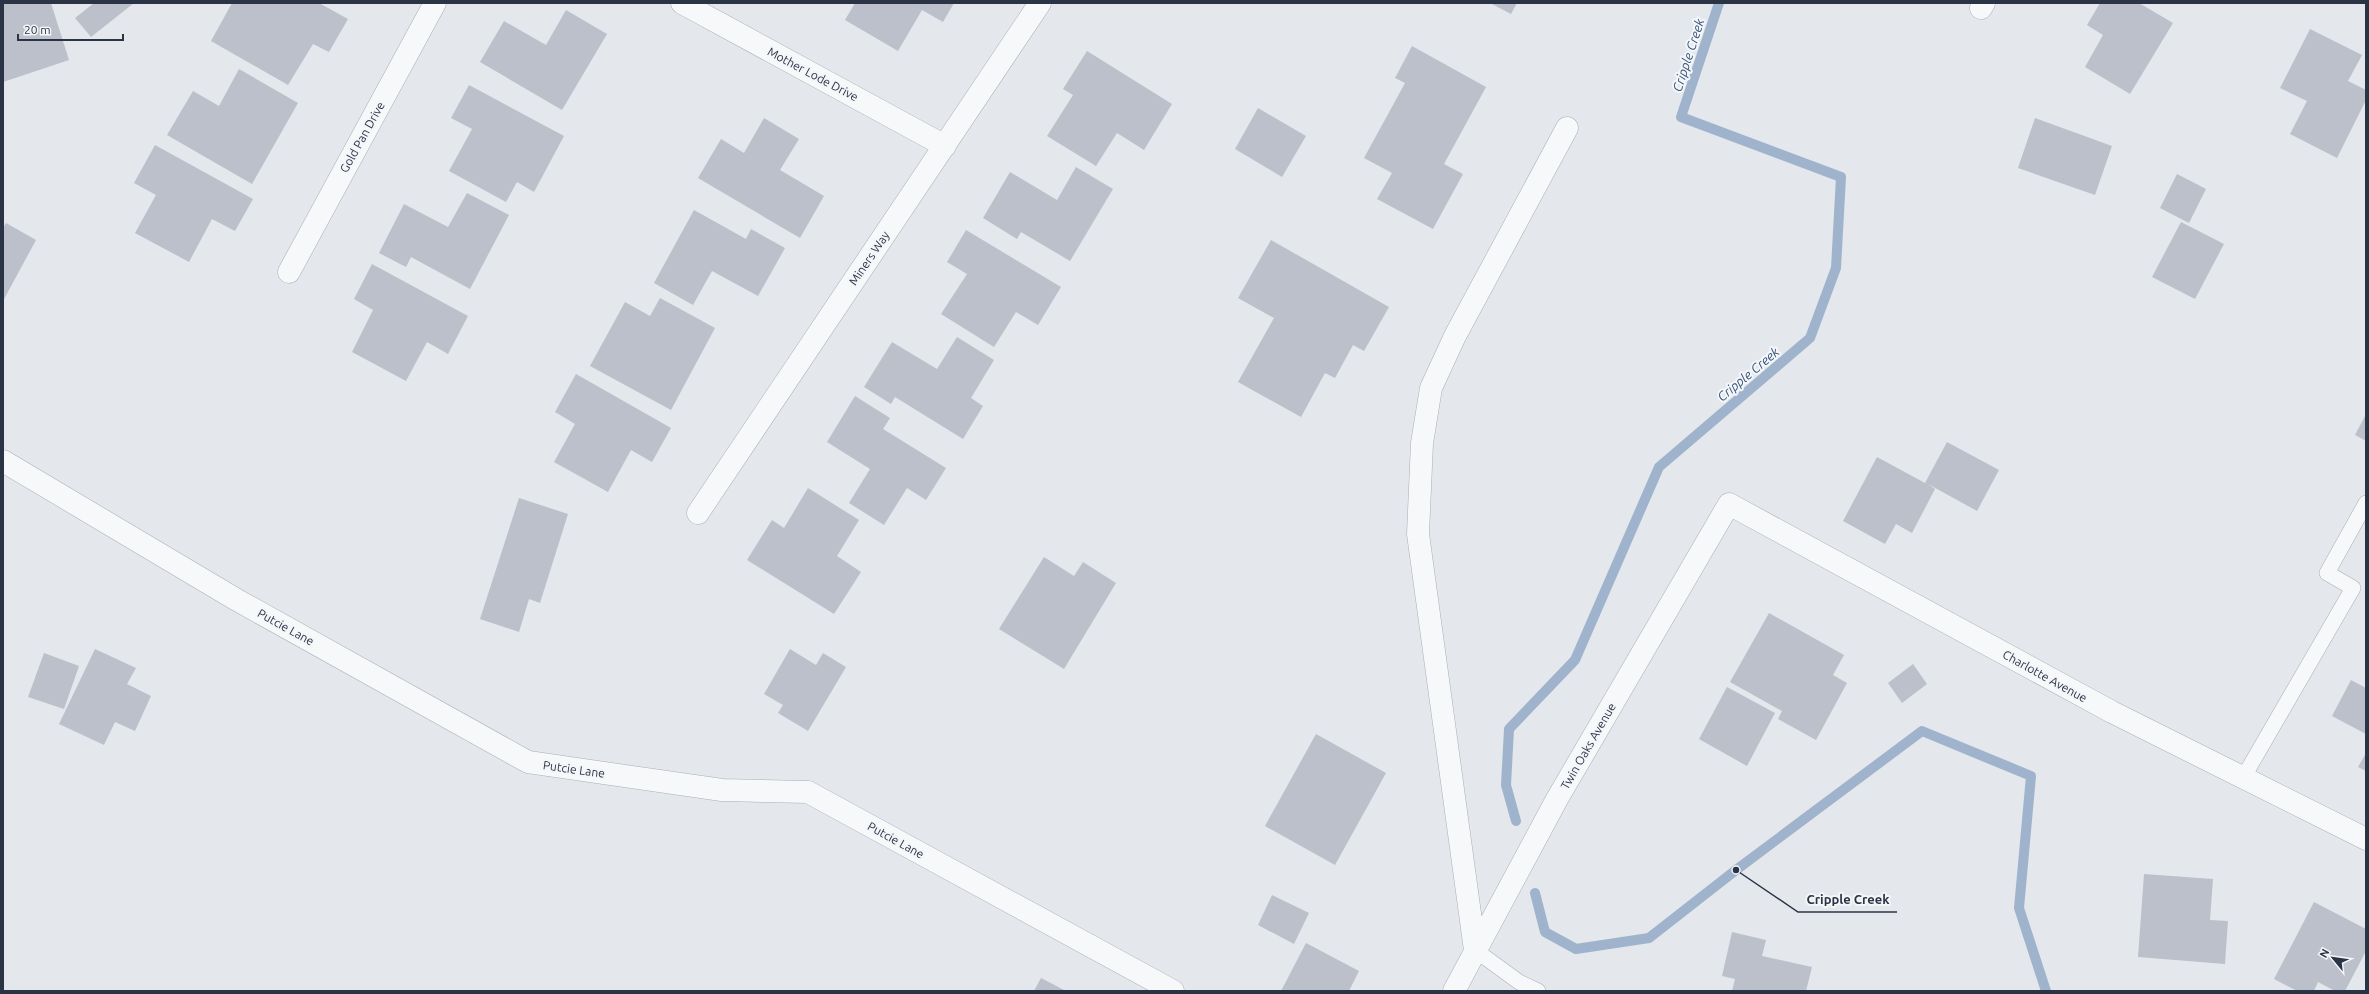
<svg xmlns="http://www.w3.org/2000/svg" width="2369" height="994" font-family="Ubuntu,sans-serif">
<rect width="100%" height="100%" fill="#e4e7ec"/>
<g fill="none" stroke-linecap="round" stroke-linejoin="round">
<!-- stream -->
<path stroke="#9fb4cc" stroke-width="10" d="M 1516,821 L 1506,785 L 1509,729 L 1575,660 L 1659,467 L 1810,338 L 1836,268 L 1841,177 L 1681,117 L 1719,3
M 1535,893 L 1545,932 L 1576,949 L 1649,938 L 1736,870 L 1922,731 L 2031,776 L 2019,908 L 2046,991"/>
</g>
<!-- building -->
<path fill="#bbc0ca" d="M 3,3 L 51,3 L 69,60 L 3,82 Z
M 94,3 L 134,3 L 91,37 L 75,18 Z
M 232,3 L 319,3 L 348,19 L 329,52 L 313,44 L 288,85 L 211,41 Z
M 855,3 L 954,3 L 943,22 L 922,10 L 898,51 L 845,20 Z
M 1490,3 L 1517,3 L 1511,14 Z
M 2100,3 L 2139,3 L 2173,23 L 2130,94 L 2085,67 L 2103,35 L 2087,25 Z
M 566,10 L 607,34 L 562,110 L 480,62 L 504,21 L 546,45 Z
M 2310,29 L 2362,55 L 2348,81 L 2366,90 L 2366,100 L 2337,158 L 2290,134 L 2307,101 L 2280,88 Z
M 1412,46 L 1486,87 L 1444,164 L 1463,174 L 1433,229 L 1377,199 L 1392,173 L 1364,158 L 1405,83 L 1395,78 Z
M 1087,51 L 1172,104 L 1144,150 L 1117,133 L 1096,166 L 1047,136 L 1073,95 L 1063,89 Z
M 239,69 L 298,103 L 252,184 L 167,135 L 193,91 L 219,106 Z
M 469,85 L 564,136 L 534,192 L 517,182 L 506,202 L 449,171 L 472,129 L 451,118 Z
M 1258,108 L 1306,136 L 1282,177 L 1235,149 Z
M 764,118 L 799,139 L 780,170 L 824,196 L 800,238 L 698,178 L 721,139 L 744,153 Z
M 2035,118 L 2112,146 L 2095,195 L 2018,168 Z
M 155,145 L 253,199 L 235,231 L 212,219 L 189,262 L 135,233 L 156,195 L 134,183 Z
M 1076,167 L 1113,189 L 1070,261 L 1021,232 L 1017,239 L 983,218 L 1010,172 L 1057,200 Z
M 2177,174 L 2206,189 L 2189,223 L 2160,208 Z
M 467,193 L 509,215 L 470,289 L 411,257 L 406,267 L 379,253 L 404,204 L 448,227 Z
M 694,210 L 746,239 L 751,229 L 785,248 L 758,296 L 712,271 L 693,305 L 654,283 Z
M 2181,222 L 2224,244 L 2195,299 L 2152,277 Z
M 6,223 L 36,240 L 3,301 L 3,228 Z
M 966,230 L 1061,287 L 1038,325 L 1016,312 L 994,347 L 941,314 L 967,274 L 947,262 Z
M 1271,240 L 1389,307 L 1364,351 L 1353,345 L 1335,378 L 1325,373 L 1301,417 L 1238,382 L 1274,318 L 1238,298 Z
M 372,264 L 468,316 L 448,354 L 427,342 L 406,381 L 352,352 L 373,310 L 354,299 Z
M 660,298 L 715,328 L 671,410 L 590,366 L 625,302 L 650,316 Z
M 957,337 L 994,360 L 971,398 L 983,406 L 963,439 L 895,397 L 891,404 L 864,387 L 892,342 L 937,369 Z
M 576,374 L 671,428 L 652,462 L 631,450 L 608,492 L 554,462 L 575,424 L 555,412 Z
M 855,396 L 890,418 L 883,429 L 946,468 L 926,500 L 907,488 L 884,525 L 849,503 L 870,469 L 827,442 Z
M 2366,414 L 2366,441 L 2355,435 Z
M 1947,442 L 1999,470 L 1977,511 L 1928,484 L 1935,489 L 1912,533 L 1896,524 L 1885,544 L 1843,521 L 1877,457 L 1925,483 Z
M 808,488 L 859,520 L 837,556 L 861,572 L 834,614 L 747,560 L 772,520 L 784,528 Z
M 519,498 L 568,514 L 540,603 L 529,599 L 519,632 L 480,619 Z
M 1044,557 L 1074,576 L 1083,562 L 1116,583 L 1064,669 L 999,629 Z
M 1769,613 L 1844,655 L 1833,675 L 1847,683 L 1816,740 L 1778,719 L 1782,711 L 1730,682 Z
M 95,649 L 136,668 L 127,684 L 151,696 L 135,731 L 115,722 L 104,745 L 59,724 Z
M 790,649 L 816,665 L 823,653 L 846,667 L 808,731 L 778,713 L 783,705 L 764,694 Z
M 44,653 L 79,666 L 64,709 L 28,697 Z
M 1913,664 L 1927,684 L 1902,703 L 1888,683 Z
M 2351,680 L 2366,688 L 2366,734 L 2332,716 Z
M 1727,687 L 1775,713 L 1747,766 L 1699,739 Z
M 1316,734 L 1386,773 L 1335,865 L 1265,826 Z
M 2366,753 L 2366,771 L 2358,767 Z
M 2144,874 L 2213,879 L 2210,920 L 2228,921 L 2225,964 L 2138,957 Z
M 1272,895 L 1309,913 L 1294,944 L 1258,925 Z
M 2314,902 L 2366,929 L 2366,951 L 2345,991 L 2335,991 L 2318,982 L 2314,991 L 2297,991 L 2274,979 Z
M 1732,932 L 1766,940 L 1762,956 L 1812,967 L 1806,991 L 1732,991 L 1735,979 L 1722,976 Z
M 1306,943 L 1359,971 L 1349,991 L 1281,991 Z
M 1041,978 L 1066,991 L 1034,991 Z"/>
<g fill="none" stroke-linecap="round" stroke-linejoin="round">
<!-- service casing -->
<g stroke="#a9aeb7" stroke-width="16">
<path id="service" d="M 2243,778 L 2353,588 L 2327,573 L 2366,503
M 1475,950 L 1519,982 L 1538,991"/>
</g>
<!-- minor casing -->
<g stroke="#a9aeb7" stroke-width="23">
<path id="minor" d="M 682,3 L 945,146
M 1981,8 L 1984,3
M 289,272 L 435,3
M 3,461 L 237,600 L 528,762 L 722,790 L 808,792 L 1173,991
M 698,513 L 1040,3
M 1475,950 L 1418,534 L 1422,443 L 1431,388 L 1455,336 L 1567,128
M 1454,991 L 1557,799 L 1729,504 L 2112,712 L 2366,839"/>
</g>
<!-- service -->
<use href="#service" stroke="#f7f8fa" stroke-width="15"/>
<!-- minor -->
<use href="#minor" stroke="#f7f8fa" stroke-width="22"/>
</g>
<g text-anchor="middle" dominant-baseline="central" stroke-width="4" stroke-linejoin="round" paint-order="stroke">
<!-- street labels -->
<g font-size="12" fill="#2b3445" stroke="#f4f6f9">
<text transform="translate(813 74) rotate(28)">Mother Lode Drive</text>
<text transform="translate(362 137) rotate(-61)">Gold Pan Drive</text>
<text transform="translate(869 258) rotate(-56)">Miners Way</text>
<text transform="translate(286 627) rotate(29)">Putcie Lane</text>
<text transform="translate(2045 676) rotate(29)">Charlotte Avenue</text>
<text transform="translate(1588 746) rotate(-60)">Twin Oaks Avenue</text>
<text transform="translate(574 769) rotate(8)">Putcie Lane</text>
<text transform="translate(896 840) rotate(29)">Putcie Lane</text>
</g>
<!-- water labels -->
<g font-size="13" font-style="italic" fill="#34527a" stroke="#f4f6f9">
<text transform="translate(1688 55) rotate(-72)">Cripple Creek</text>
<text transform="translate(1748 374) rotate(-40)">Cripple Creek</text>
</g>
</g>
<!-- callouts -->
<path fill="none" stroke="#2b3445" stroke-width="1.5" d="M1736 870L1798 912H1897"/>
<circle fill="#2b3445" stroke="#f4f6f9" stroke-width="1.5" cx="1736" cy="870" r="4"/>
<g font-size="13" text-anchor="middle" font-weight="bold" fill="#2b3445" stroke="#f4f6f9" stroke-width="4" stroke-linejoin="round" paint-order="stroke">
<text x="1848" y="904">Cripple Creek</text>
</g>
<!-- border -->
<rect width="2369" height="994" fill="none" stroke="#2b3445" stroke-width="8"/>
<!-- north arrow -->
<g transform="translate(2333 958) rotate(299)" stroke="#f4f6f9" stroke-width="3" paint-order="stroke">
<path d="M0-3L7 15L0 10L-7 15Z" fill="#2b3445"/>
<text y="-6" font-size="11" font-weight="bold" text-anchor="middle" fill="#2b3445">N</text>
</g>
<!-- scale -->
<path d="M18 34v6h105v-6" fill="none" stroke="#2b3445" stroke-width="2"/>
<text x="24" y="34" font-size="12" fill="#2b3445" stroke="#f4f6f9" stroke-width="3" paint-order="stroke">20 m</text>
</svg>
